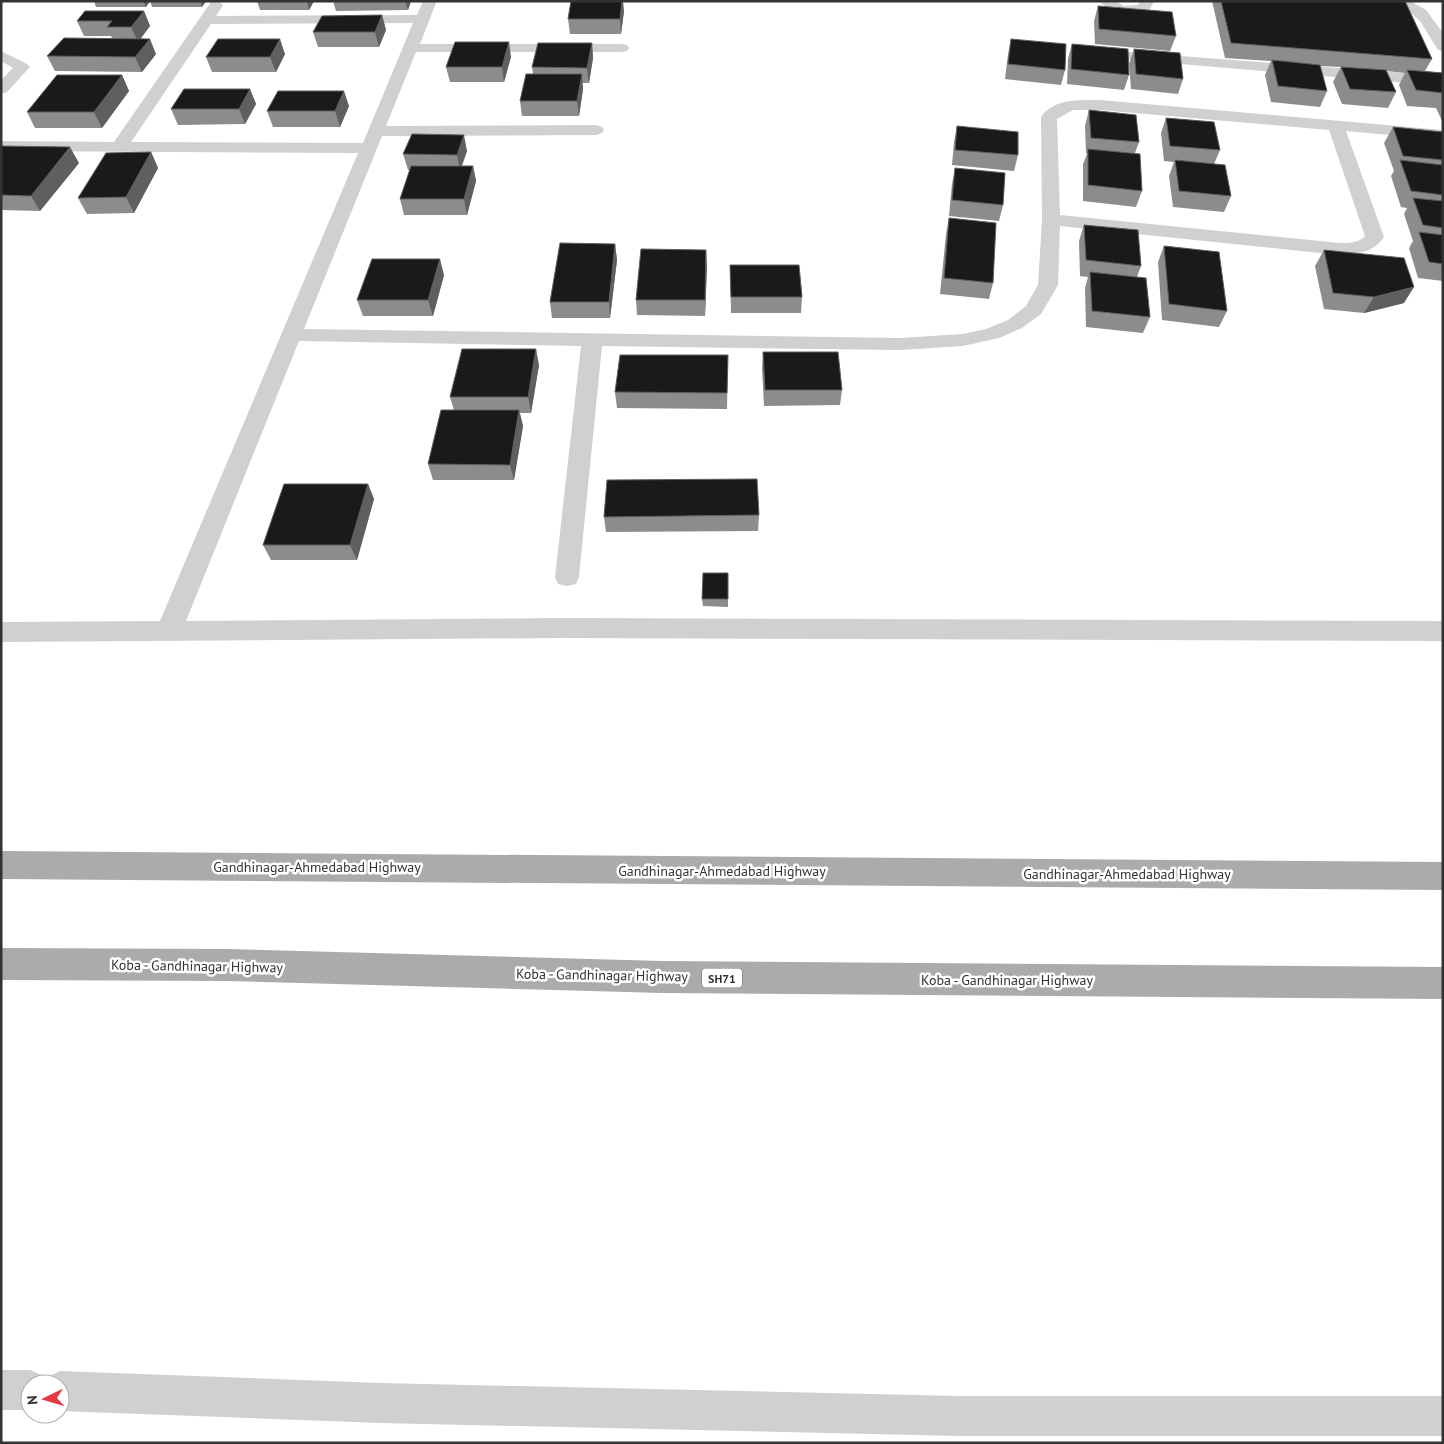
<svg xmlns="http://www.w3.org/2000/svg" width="1444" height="1444" font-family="'PT Sans',sans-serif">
<rect width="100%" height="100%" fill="#fff"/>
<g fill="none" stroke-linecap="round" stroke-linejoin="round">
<!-- minor -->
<path fill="#d0d0d0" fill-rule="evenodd" d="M 218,1 L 223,5 L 216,16 L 417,15 L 423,1 L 435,1 L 436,3 L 420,44 L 622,44 L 627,45 L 629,48 L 627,51 L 622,52 L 416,52 L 386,126 L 596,125 L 602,127 L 604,130 L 602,133 L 596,135 L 382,136 L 304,329 L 900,338 L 963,334 L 986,329 L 1008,320 L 1026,306 L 1038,285 L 1042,220 L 1041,117 C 1054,98 1080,100 1100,100 L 1443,130 L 1443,140 L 1346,131 L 1384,237 C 1369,259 1344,253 1320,253 L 1060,226 L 1058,285 L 1041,314 L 1022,328 L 999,338 L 963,346 L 900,350 L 602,346 L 579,577 L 576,584 L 567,586 L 558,584 L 555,577 L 581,346 L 299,341 L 186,621 L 561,618 L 1443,621 L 1443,641 L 561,638 L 1,642 L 1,622 L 160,621 L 358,153 L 1,151 L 1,141 L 114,142 L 211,2 ZM 413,23 L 363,143 L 131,142 L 211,24 ZM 1073,110 L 1100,110 L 1329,130 L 1365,236 C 1355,247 1334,242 1320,241 L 1060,215 L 1057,119 Z
M 1100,1 L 1115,1 L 1124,6 L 1138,5 L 1140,1 L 1154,1 L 1149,11 C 1132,16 1112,17 1100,1 Z
M 1389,1 L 1410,1 L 1426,10 L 1443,33 L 1443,51 L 1438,50 L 1420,21 L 1410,12 L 1391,4 Z
M 1102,50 L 1443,76 L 1443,86 L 1097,57 L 1095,54 L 1097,51 Z
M 1,51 L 27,64 L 30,67 L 7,92 L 1,94 L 1,80 L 13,68 L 1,61 Z
M 1,1370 L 30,1370 L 44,1376 L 45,1378 L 60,1371 L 381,1383 L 959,1396 L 1443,1396 L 1443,1436 L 959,1436 L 381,1423 L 60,1411 L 60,1384 L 30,1384 L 30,1410 L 1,1410 Z"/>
<!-- major -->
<path fill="#ababab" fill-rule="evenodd" d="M 1,851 L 1443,862 L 1443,890 L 1,879 Z
M 1,948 L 227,949 L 663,961 L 1443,967 L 1443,999 L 663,993 L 227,981 L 1,980 Z"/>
</g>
<!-- wall -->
<path fill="#8c8c8c" d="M 94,1 L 206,1 L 202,7 L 152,7 L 150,1 L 146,7 L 96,7 Z
M 257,1 L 314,1 L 309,10 L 260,10 Z
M 333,1 L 411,1 L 408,10 L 336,11 Z
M 1212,1 L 1405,1 L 1432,59 L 1425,71 L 1443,73 L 1443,123 L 1436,108 L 1407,106 L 1399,85 L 1405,73 L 1386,71 L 1396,92 L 1388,108 L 1342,104 L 1333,82 L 1341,67 L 1320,66 L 1327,91 L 1320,107 L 1271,102 L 1265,75 L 1271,61 L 1225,58 Z
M 1098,6 L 1176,36 L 1170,51 L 1095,44 L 1094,21 Z
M 144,11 L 150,26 L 141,38 L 156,54 L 142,72 L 55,71 L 47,56 L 112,38 L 111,36 L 84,36 L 77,21 Z
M 624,11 L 621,34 L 570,34 L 568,19 Z
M 382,15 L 386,30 L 379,47 L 318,47 L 313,32 Z
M 1011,39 L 1065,70 L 1061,85 L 1005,79 L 1008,54 Z
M 592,43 L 593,58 L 589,83 L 582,83 L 583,89 L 579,116 L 522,116 L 520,101 L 533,74 L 532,67 Z
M 1072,44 L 1129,75 L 1124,90 L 1067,84 L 1068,59 Z
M 1134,49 L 1183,79 L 1178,94 L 1131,89 L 1129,64 Z
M 285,54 L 276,72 L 212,72 L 206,57 Z
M 511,57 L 504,82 L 450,82 L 446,67 Z
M 122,75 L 129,91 L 102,128 L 35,128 L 27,112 Z
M 250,89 L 256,104 L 245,124 L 178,125 L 171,109 Z
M 349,106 L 340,127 L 273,127 L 267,111 Z
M 1089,110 L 1139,142 L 1135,153 L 1142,191 L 1136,207 L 1083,201 L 1083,164 L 1087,154 L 1086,153 L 1085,126 Z
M 1166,118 L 1220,150 L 1214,164 L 1231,196 L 1224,212 L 1173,207 L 1169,176 L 1174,162 L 1164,161 L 1161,133 Z
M 957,126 L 1018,155 L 1014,171 L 952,165 L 954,142 Z
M 1393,127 L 1443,132 L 1443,281 L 1418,278 L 1409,248 L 1413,241 L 1404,214 L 1407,208 L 1401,207 L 1391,176 L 1394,171 L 1384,143 Z
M 1,146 L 79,163 L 40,211 L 1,210 Z
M 467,151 L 462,166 L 473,166 L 476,181 L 467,215 L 404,215 L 400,199 L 410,170 L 408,170 L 403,154 Z
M 151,152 L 158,168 L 134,213 L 87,214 L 78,198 Z
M 955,168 L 1003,205 L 999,221 L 949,216 L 952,184 Z
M 949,218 L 993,283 L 989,299 L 940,294 L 946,234 Z
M 1084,225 L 1141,266 L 1137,277 L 1150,317 L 1143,333 L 1086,327 L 1085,288 L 1088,277 L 1080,276 L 1079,241 Z
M 615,244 L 617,260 L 610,318 L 552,318 L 550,302 Z
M 1164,246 L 1227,311 L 1219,327 L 1162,320 L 1158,262 Z
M 1324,250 L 1404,303 L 1364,313 L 1324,309 L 1315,266 Z
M 730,265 L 802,297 L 801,313 L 731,313 Z
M 707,266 L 705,316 L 637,315 L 636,300 Z
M 444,275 L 433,316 L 363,316 L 357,300 Z
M 763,352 L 842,390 L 840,405 L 764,406 L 762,368 Z
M 728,355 L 727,409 L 617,408 L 615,392 Z
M 539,365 L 531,413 L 520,413 L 523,426 L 514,480 L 433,480 L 428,464 L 454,410 L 450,397 Z
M 368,484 L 374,499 L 357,560 L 271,560 L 263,545 Z
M 759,515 L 758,531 L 606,532 L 604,517 Z
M 728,573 L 728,607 L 703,606 L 702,599 Z"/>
<!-- shaded-wall -->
<path fill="#5f5f5f" d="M 143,1 L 150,1 L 146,7 Z
M 200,1 L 206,1 L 202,7 Z
M 307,1 L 314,1 L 309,10 Z
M 405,1 L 411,1 L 408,10 Z
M 622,1 L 623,1 L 624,11 L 621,34 L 620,19 Z
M 144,11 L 150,26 L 138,42 L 131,27 Z
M 382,15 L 386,30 L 379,47 L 375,32 Z
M 150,39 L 156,54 L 142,72 L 135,57 Z
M 280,39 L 285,54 L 276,72 L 270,57 Z
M 509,42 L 511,57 L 504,82 L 502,67 Z
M 592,43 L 593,58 L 589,83 L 587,68 Z
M 582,74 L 583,89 L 579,116 L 577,101 Z
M 122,75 L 129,91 L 102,128 L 94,112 Z
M 250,89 L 256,104 L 245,124 L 239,109 Z
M 344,91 L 349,106 L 340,127 L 335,111 Z
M 464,135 L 467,151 L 460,170 L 457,155 Z
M 70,147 L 79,163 L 40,211 L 31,196 Z
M 151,152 L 158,168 L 134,213 L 126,197 Z
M 473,166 L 476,181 L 467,215 L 464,199 Z
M 615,244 L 617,260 L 610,318 L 609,302 Z
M 706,250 L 707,266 L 705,316 L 705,300 Z
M 440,259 L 444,275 L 433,316 L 428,300 Z
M 1414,287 L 1404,303 L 1364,313 L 1374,297 Z
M 536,349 L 539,365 L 531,413 L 528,397 Z
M 519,410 L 523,426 L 514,480 L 510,465 Z
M 368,484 L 374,499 L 357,560 L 350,545 Z"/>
<!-- building -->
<path fill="#1a1a1a" stroke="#5f5f5f" d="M 571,1 L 622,1 L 620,19 L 568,19 Z
M 1221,1 L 1405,1 L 1432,59 L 1231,43 Z
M 1098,6 L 1172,12 L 1176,36 L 1099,29 Z
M 85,11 L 144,11 L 131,27 L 107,27 L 112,21 L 77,21 Z
M 382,15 L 375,32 L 313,32 L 322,16 Z
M 64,38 L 150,39 L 135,57 L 47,56 Z
M 218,39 L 280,39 L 270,57 L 206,57 Z
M 1011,39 L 1066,44 L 1065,70 L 1008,64 Z
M 455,42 L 509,42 L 502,67 L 446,67 Z
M 538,43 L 592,43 L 587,68 L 532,67 Z
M 1072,44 L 1128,49 L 1129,75 L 1071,69 Z
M 1134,49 L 1180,53 L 1183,79 L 1136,74 Z
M 1272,60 L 1320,65 L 1327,91 L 1278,86 Z
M 1341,67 L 1386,70 L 1396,92 L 1350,89 Z
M 1407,70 L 1443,73 L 1443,93 L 1416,90 Z
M 526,74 L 582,74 L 577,101 L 520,101 Z
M 57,75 L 122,75 L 94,112 L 27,112 Z
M 184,89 L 250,89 L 239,109 L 171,109 Z
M 278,91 L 344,91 L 335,111 L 267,111 Z
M 1089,110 L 1136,115 L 1139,142 L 1091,138 Z
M 1166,118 L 1214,122 L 1220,150 L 1170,146 Z
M 957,126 L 1018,132 L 1018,155 L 955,150 Z
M 1393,127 L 1443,132 L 1443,160 L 1403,156 Z
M 412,134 L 464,135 L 457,155 L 403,154 Z
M 1,146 L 70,147 L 31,196 L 1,195 Z
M 1088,149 L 1140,154 L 1142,191 L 1088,185 Z
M 151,152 L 126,197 L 78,198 L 106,153 Z
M 1175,160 L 1225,165 L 1231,196 L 1179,191 Z
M 1400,160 L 1443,165 L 1443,195 L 1411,191 Z
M 411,166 L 473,166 L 464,199 L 400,199 Z
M 955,168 L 1005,173 L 1003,205 L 952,200 Z
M 1413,198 L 1443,201 L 1443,228 L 1423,225 Z
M 949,218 L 996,223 L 993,283 L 944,278 Z
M 1084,225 L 1138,230 L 1141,266 L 1086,260 Z
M 1419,232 L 1443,235 L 1443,264 L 1429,262 Z
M 560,243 L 615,244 L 609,302 L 550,302 Z
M 1164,246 L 1219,252 L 1227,311 L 1169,304 Z
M 641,249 L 706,250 L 705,300 L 636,300 Z
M 1324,250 L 1404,258 L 1414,287 L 1374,297 L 1333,293 Z
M 372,259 L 440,259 L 428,300 L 357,300 Z
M 730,265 L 799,265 L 802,297 L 731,297 Z
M 1090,272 L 1146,278 L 1150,317 L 1092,311 Z
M 462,349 L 536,349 L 528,397 L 450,397 Z
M 763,352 L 838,352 L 842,390 L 765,390 Z
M 620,355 L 728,355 L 727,393 L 615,392 Z
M 441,410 L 519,410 L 510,465 L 428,464 Z
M 757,479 L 759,515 L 604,517 L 607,480 Z
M 284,484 L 368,484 L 350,545 L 263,545 Z
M 703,573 L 728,573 L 728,599 L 702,599 Z"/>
<g text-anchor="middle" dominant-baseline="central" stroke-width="5" stroke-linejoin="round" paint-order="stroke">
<!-- shield labels -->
<rect fill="#fff" stroke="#707070" stroke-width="1" x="702" y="968.5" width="40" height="19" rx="4"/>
<g font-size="12" font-weight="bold" fill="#333">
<text x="722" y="978">SH71</text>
</g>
<!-- street labels -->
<g font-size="14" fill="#333" stroke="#fff">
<text x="317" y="867">Gandhinagar-Ahmedabad Highway</text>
<text x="722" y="871">Gandhinagar-Ahmedabad Highway</text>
<text x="1127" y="874">Gandhinagar-Ahmedabad Highway</text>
<text transform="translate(197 966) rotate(1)">Koba - Gandhinagar Highway</text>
<text transform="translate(602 975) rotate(1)">Koba - Gandhinagar Highway</text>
<text x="1007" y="980">Koba - Gandhinagar Highway</text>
</g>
</g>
<!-- border -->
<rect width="1444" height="1444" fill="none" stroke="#333333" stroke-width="5"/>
<!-- north arrow -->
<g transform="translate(45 1399) rotate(265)"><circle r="24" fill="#ffffff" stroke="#adadad"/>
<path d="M0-4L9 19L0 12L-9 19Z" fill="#e63946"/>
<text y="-8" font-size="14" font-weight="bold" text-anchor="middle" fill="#333333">N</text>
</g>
</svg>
